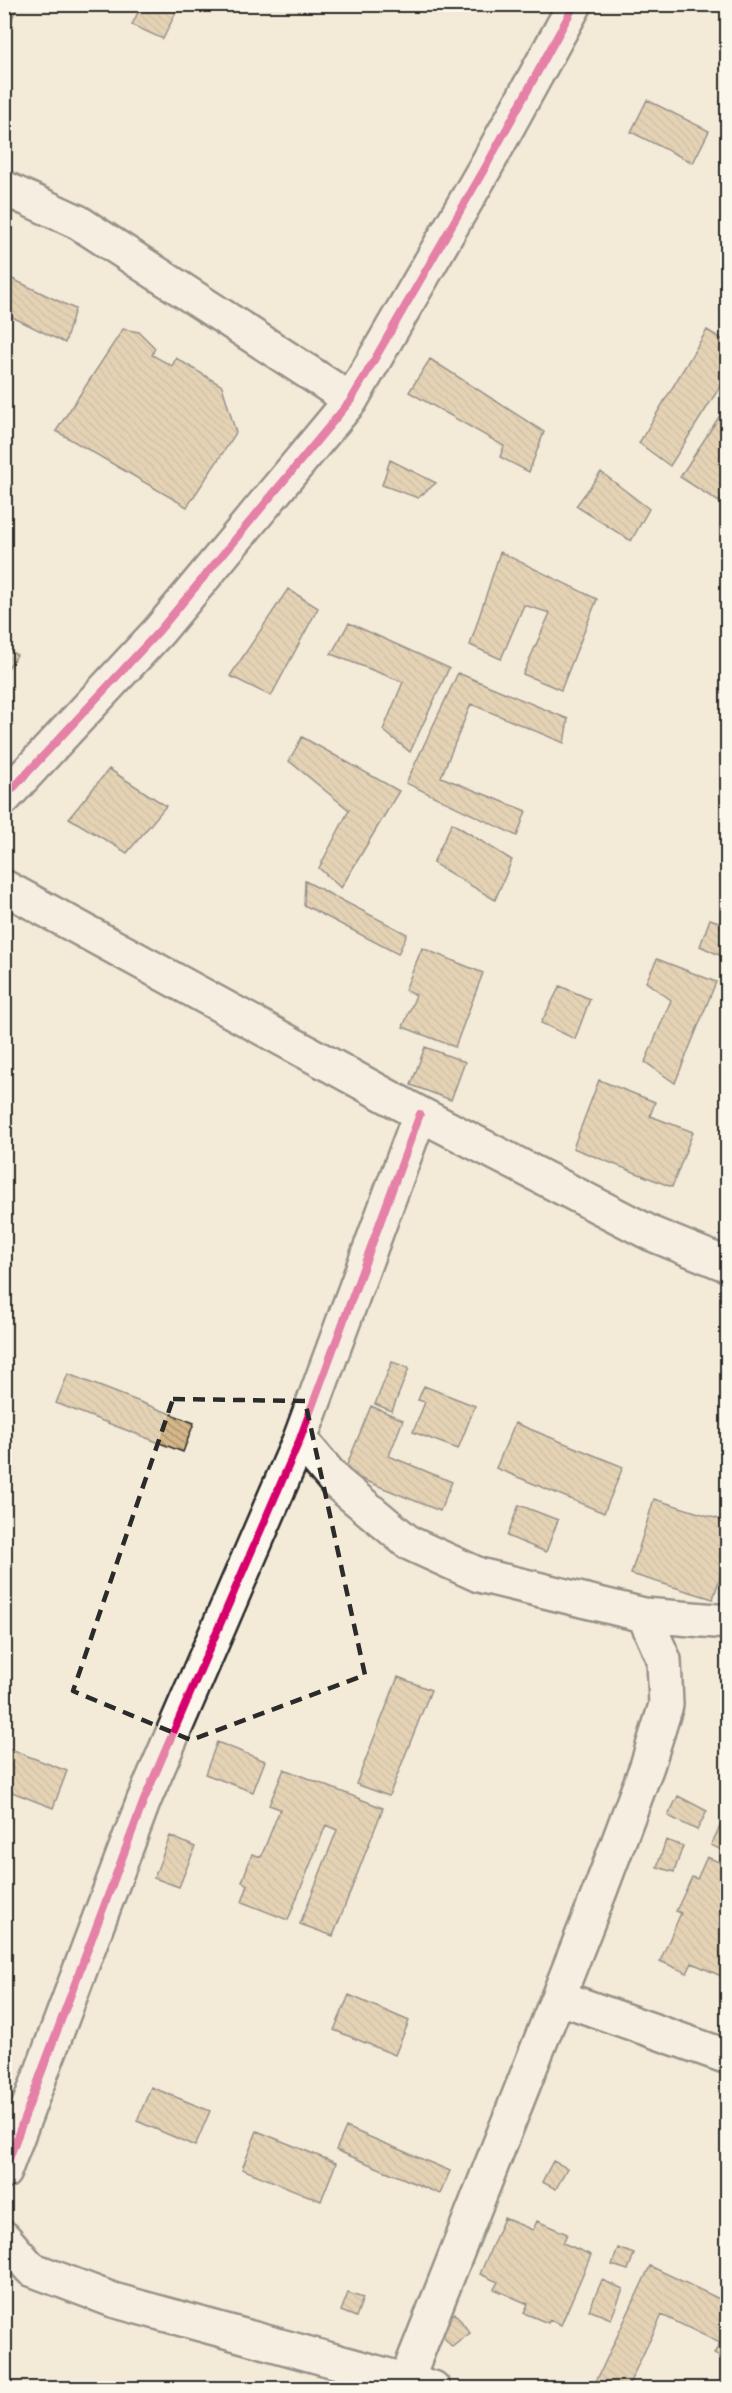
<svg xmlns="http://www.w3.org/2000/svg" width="732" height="2393" font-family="Mali,sans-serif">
<defs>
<pattern id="building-back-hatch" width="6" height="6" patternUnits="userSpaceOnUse" patternTransform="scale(1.5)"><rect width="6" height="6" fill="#d4b688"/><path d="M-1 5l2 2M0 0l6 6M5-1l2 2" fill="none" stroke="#ac946f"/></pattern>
</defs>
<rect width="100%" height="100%" fill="#f3ead8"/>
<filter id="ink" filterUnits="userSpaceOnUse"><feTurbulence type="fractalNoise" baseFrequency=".0167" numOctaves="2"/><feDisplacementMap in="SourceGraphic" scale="12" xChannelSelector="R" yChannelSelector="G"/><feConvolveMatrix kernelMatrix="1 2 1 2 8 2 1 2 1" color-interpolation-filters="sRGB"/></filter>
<g filter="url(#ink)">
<!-- building -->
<path fill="url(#building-back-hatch)" stroke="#2b2b2b" stroke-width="1.5" d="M 4,4 L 18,4 L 4,39 Z
M 142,4 L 180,4 L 163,39 L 132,25 Z
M 647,100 L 709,131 L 693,163 L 631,132 Z
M 4,275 L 75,309 L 65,343 L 4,313 Z
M 123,329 L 139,332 L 155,348 L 152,355 L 172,366 L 176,358 L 222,386 L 236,433 L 187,507 L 56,431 Z
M 707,330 L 728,343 L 728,374 L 670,466 L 639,443 Z
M 430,359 L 544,432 L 529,472 L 500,457 L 504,446 L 409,392 Z
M 728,403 L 728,489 L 719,502 L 680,477 Z
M 390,460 L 436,483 L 418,498 L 382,485 Z
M 601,472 L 649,509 L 631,541 L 576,506 Z
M 500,552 L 597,599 L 561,690 L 523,674 L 550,613 L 524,605 L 501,659 L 470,645 Z
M 288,589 L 318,608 L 271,696 L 230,676 Z
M 349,623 L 449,668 L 410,752 L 383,730 L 403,682 L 331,654 Z
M 5,648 L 17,655 L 6,671 L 4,670 Z
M 458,673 L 568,719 L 564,743 L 471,704 L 441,777 L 526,811 L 517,836 L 406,783 Z
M 302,737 L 399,791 L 341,888 L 319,868 L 349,810 L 289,761 Z
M 109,769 L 166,806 L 127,853 L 69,818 Z
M 452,823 L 512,860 L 495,900 L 433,863 Z
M 305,881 L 407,934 L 398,954 L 304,905 Z
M 710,919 L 728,925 L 728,959 L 700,946 Z
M 422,948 L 483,973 L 455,1047 L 403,1027 L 416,995 L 405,990 Z
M 657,959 L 716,982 L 675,1083 L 645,1062 L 671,1000 L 646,982 Z
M 560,986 L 590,999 L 575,1039 L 541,1023 Z
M 425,1047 L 465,1062 L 451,1100 L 411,1085 Z
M 599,1080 L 655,1102 L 650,1116 L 693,1132 L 672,1187 L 573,1148 Z
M 392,1362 L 409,1368 L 392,1411 L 375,1404 Z
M 68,1374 L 194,1423 L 183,1452 L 56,1403 Z
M 424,1386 L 475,1406 L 458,1449 L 413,1432 L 425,1402 L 418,1400 Z
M 371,1406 L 403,1420 L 389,1456 L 452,1482 L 440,1511 L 344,1472 Z
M 515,1423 L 623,1467 L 604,1513 L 496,1468 Z
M 654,1499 L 728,1522 L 728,1569 L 723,1568 L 713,1599 L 631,1574 Z
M 519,1505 L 558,1520 L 546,1552 L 507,1536 Z
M 398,1677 L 431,1690 L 389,1796 L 356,1784 Z
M 217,1742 L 265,1761 L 253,1792 L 205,1774 Z
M 4,1747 L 67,1771 L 53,1808 L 4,1789 Z
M 284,1769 L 383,1808 L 333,1936 L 300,1924 L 337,1830 L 326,1825 L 288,1920 L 242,1902 L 248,1885 L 242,1882 L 252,1854 L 261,1857 L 280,1809 L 269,1805 Z
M 678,1796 L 707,1811 L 697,1830 L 668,1816 Z
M 728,1810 L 728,1853 L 711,1845 Z
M 170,1836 L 195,1847 L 179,1887 L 154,1878 Z
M 666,1840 L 683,1846 L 674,1872 L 657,1867 Z
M 707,1857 L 728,1866 L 728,1979 L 692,1963 L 687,1973 L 660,1961 L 681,1913 L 676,1911 L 692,1877 L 697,1879 Z
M 349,1995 L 409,2021 L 395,2055 L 334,2030 Z
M 151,2087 L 210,2111 L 195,2146 L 137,2121 Z
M 346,2127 L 450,2171 L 440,2194 L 336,2150 Z
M 257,2131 L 336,2163 L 321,2201 L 242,2169 Z
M 553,2161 L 567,2168 L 556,2189 L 542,2182 Z
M 504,2218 L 533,2230 L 537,2221 L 567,2234 L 563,2243 L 591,2255 L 561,2325 L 550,2320 L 548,2323 L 524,2313 L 528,2304 L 494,2289 L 498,2282 L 480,2274 Z
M 618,2248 L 634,2254 L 628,2270 L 612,2265 Z
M 650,2266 L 728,2303 L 728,2361 L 714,2354 L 720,2343 L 662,2315 L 627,2388 L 593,2388 Z
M 602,2280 L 623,2289 L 611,2319 L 589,2310 Z
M 348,2293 L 363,2298 L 356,2317 L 341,2311 Z
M 455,2313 L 470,2333 L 452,2347 L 436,2328 Z"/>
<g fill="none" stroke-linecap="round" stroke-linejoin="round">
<!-- minor casing -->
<g stroke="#2b2b2b" stroke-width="38">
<path id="minor" d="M 4,188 L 78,222 L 351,400
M 4,798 L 159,631 L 351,400 L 485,168 L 575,4
M 4,887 L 420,1114 L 652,1234 L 728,1265
M 300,1439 L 336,1482 L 409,1543 L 479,1575 L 644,1615 L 728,1622
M 558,1997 L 728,2057
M 4,2172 L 144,1800 L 300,1439 L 420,1114
M 4,2238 L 31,2269 L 113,2300 L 433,2388
M 406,2381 L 600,1891 L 647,1766 L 666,1705 L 664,1660 L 644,1615"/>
</g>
<!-- minor -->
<use href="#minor" stroke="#fbf7ec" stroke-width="33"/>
<!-- cycleway casing -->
<g stroke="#fbf7ec" stroke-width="11">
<path id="cycleway" d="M 4,798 L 159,631 L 351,400 L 485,168 L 575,4
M 4,2172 L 144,1800 L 300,1439 L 420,1114"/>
</g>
<!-- cycleway -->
<use href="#cycleway" stroke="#d6006c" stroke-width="8"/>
</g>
</g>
<!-- marked area -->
<path d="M0 0H732V2393H0ZM 173,1399 L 305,1401 L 365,1675 L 191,1740 L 73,1691 Z" fill="#f3ead8" fill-opacity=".55" fill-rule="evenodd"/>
<path fill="none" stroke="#2b2b2b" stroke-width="4.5" stroke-dasharray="12 8" stroke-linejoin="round" d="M 173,1399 L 305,1401 L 365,1675 L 191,1740 L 73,1691 Z"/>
<!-- margin -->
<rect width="732" height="2393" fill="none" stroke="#fbf7ec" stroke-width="24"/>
<rect x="12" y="12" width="708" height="2369" fill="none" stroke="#2b2b2b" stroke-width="2" filter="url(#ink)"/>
</svg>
